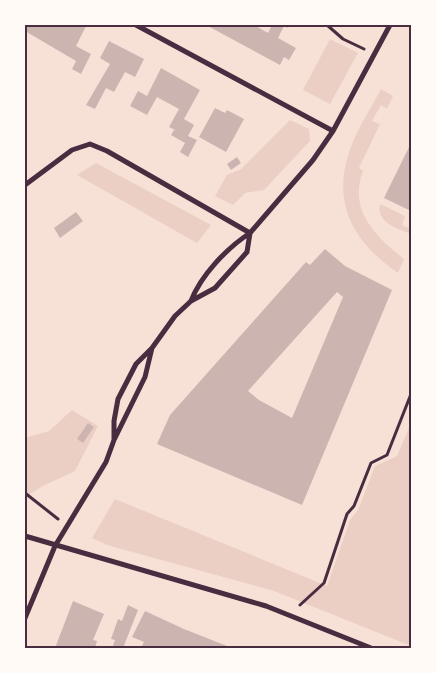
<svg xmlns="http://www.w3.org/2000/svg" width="436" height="673" font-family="Ubuntu,sans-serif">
<rect width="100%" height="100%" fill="#f7e1d7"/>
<!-- green -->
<path fill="#ebcfc5" d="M 330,39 L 358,53 L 330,104 L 303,90 Z
M 381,89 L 393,96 L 387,109 L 381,105 L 372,121 L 380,124 L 359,168 L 363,171 C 348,210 376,237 404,259 L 398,273 C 353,242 330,202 351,147 C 358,127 371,108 381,89 Z
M 290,120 L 309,129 L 310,141 L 264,190 L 245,193 L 233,205 L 215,196 L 227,175 L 241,169 Z
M 96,163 L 211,225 L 197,243 L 77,175 Z
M 380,204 L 405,216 L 402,225 L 411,229 L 411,234 C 397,228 376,223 380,204 Z
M 72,410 L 98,426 L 75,471 L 43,486 L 25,497 L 25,438 L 49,431 Z
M 411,423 L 411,646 L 274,591 L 107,545 L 92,538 L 115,499 L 327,586 L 350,520 L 358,510 L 375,466 L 397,456 Z"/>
<!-- building -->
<path fill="#ccb4b1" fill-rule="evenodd" d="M 25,25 L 86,26 L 76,46 L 91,54 L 81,74 L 72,69 L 76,61 L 25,31 Z
M 206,25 L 254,25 L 268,33 L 272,25 L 290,25 L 288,28 L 284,26 L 278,38 L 296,48 L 289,60 L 284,57 L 280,65 Z
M 109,41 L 144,59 L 135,77 L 125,72 L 114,92 L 106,88 L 95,109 L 86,105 L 110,64 L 100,58 Z
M 161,68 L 200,90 L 184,119 L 194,125 L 188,136 L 197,140 L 188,157 L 180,152 L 185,143 L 171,135 L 174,130 L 177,131 L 169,127 L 179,109 L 157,97 L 147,115 L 130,106 L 138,91 L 147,96 Z
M 215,108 L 225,113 L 227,110 L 244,119 L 226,152 L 199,137 Z
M 411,143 L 411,211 L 384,198 Z
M 237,157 L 241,163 L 231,170 L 227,164 Z
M 76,212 L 83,221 L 60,238 L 54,228 Z
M 325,249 L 345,266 L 392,290 L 302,505 L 157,444 L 170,415 L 306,262 L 310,265 ZM 337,292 L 343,297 L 292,418 L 259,400 L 248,391 Z
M 88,423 L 94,427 L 83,443 L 77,439 Z
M 73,601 L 104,614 L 93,640 L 97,641 L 95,648 L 55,648 Z
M 128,605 L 138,610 L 123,648 L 112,648 L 115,640 L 111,639 L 118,619 L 122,621 Z
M 145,611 L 184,629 L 232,648 L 158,648 L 153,646 L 152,648 L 147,648 L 142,646 L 144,642 L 132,637 Z"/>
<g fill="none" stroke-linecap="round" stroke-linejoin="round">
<!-- path -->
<path stroke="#4a2c40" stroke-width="3" d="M 327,25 L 343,39 L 364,49
M 25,493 L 58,519
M 300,605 L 324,583 L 347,514 L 354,506 L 371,463 L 387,455 L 411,394"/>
<!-- minor -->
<path stroke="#4a2c40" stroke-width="5" d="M 136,25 L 333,131
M 25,185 L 72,150 L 90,144 L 107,151 L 250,233
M 191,301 C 201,275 227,248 250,233 L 313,160 L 333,131 L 390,25
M 114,439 L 114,421 L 118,399 L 136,364 L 152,348 L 175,316 L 191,301 L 215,288 L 247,252 L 250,233
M 25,536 L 266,606 L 371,648
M 25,618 L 55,546 L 106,462 L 114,440 L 145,377 L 152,348"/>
</g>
<!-- border -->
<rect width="436" height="673" fill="none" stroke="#fffaf5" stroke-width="52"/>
<rect x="26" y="26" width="384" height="621" fill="none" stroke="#4a2c40" stroke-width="2"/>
</svg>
